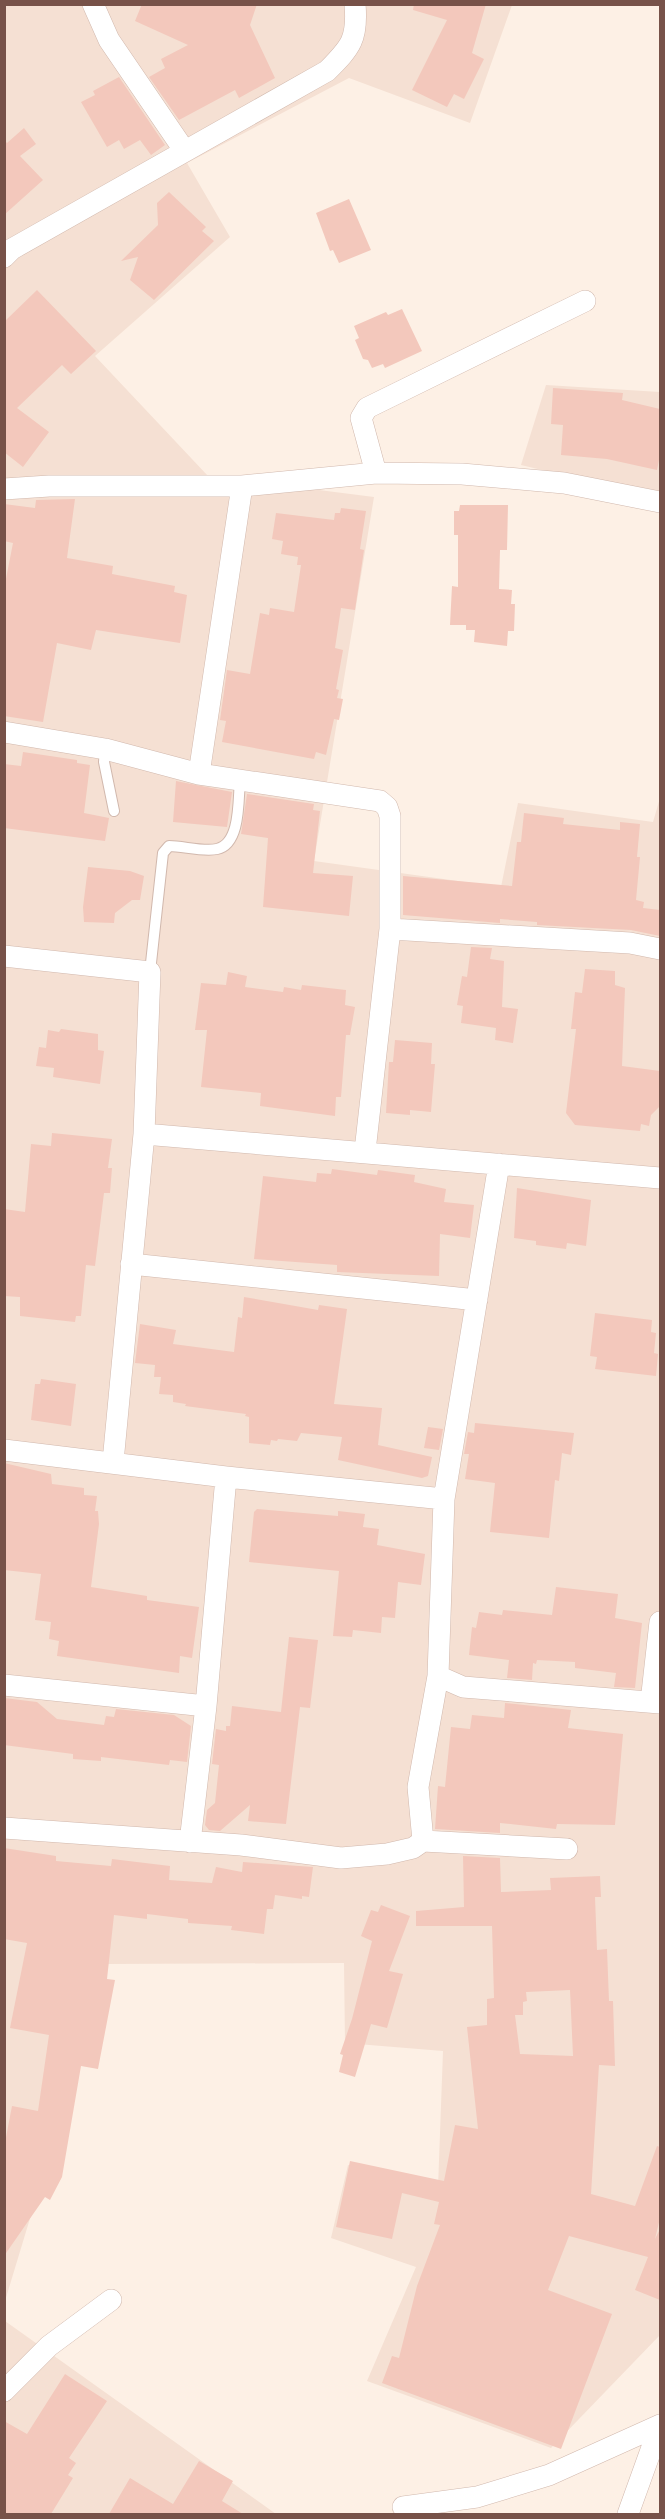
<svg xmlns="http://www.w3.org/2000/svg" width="665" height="2519" font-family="Rubik,sans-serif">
<rect width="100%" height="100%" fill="#fdf0e5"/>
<!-- residential -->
<path fill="#f5e0d3" d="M 5,5 L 512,5 L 470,123 L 349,78 L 187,163 L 230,237 L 95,356 L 208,476 L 374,497 L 314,861 L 501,887 L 518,803 L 653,822 L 660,798 L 660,2335 L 551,2448 L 367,2381 L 416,2267 L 331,2238 L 348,2165 L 438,2188 L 443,2051 L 345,2043 L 344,1963 L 107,1964 L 5,2301 Z
M 546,385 L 660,392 L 660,498 L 521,465 Z
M 5,2321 L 276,2514 L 5,2514 Z"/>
<!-- building -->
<path fill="#f3c8bc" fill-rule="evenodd" d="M 142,4 L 257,4 L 250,25 L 275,78 L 239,98 L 235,90 L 179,120 L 149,77 L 165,68 L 161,59 L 188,45 L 135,21 Z
M 414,4 L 486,4 L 472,53 L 484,59 L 464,99 L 454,94 L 447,107 L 412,90 L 447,20 L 413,10 Z
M 119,77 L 165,145 L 151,155 L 140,140 L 124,149 L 119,140 L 107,147 L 81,102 L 95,95 L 93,91 Z
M 24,128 L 36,144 L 20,156 L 43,180 L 4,215 L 4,140 L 7,143 Z
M 169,192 L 206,227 L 202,231 L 214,241 L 154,300 L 130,280 L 138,257 L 121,261 L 158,225 L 157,203 Z
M 349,199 L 371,250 L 339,263 L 333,250 L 330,251 L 316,213 Z
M 37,290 L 96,351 L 71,374 L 62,365 L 17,408 L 49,432 L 23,467 L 4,452 L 4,322 Z
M 402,309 L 422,351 L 385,368 L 383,364 L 372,368 L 368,360 L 363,359 L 355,340 L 359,338 L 354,326 L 386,312 L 388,315 Z
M 553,388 L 623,393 L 622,400 L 660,409 L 660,455 L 657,470 L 607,459 L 561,455 L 563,425 L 551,424 Z
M 75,499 L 67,558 L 113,566 L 112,574 L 175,586 L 174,592 L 187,595 L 180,643 L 96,630 L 91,650 L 57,643 L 43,722 L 4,716 L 4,589 L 13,543 L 4,541 L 4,504 L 35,508 L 36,500 Z
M 460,505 L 508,505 L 507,550 L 500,550 L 499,589 L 512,590 L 511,604 L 515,604 L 514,631 L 508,631 L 507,646 L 474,642 L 475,630 L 466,630 L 466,625 L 450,625 L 452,586 L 458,587 L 458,535 L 454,535 L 454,511 L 459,511 Z
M 341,508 L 366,511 L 360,549 L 364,550 L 355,610 L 341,608 L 335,648 L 343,650 L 336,689 L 339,690 L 337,698 L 343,699 L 339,720 L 334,719 L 326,755 L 316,752 L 314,759 L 222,742 L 226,721 L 220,720 L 227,670 L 250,674 L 260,613 L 269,615 L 270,608 L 294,612 L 301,565 L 297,565 L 298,557 L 281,554 L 283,541 L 272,539 L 276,513 L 334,520 L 335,513 L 340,513 Z
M 23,752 L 77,760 L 77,763 L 90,765 L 84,813 L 109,818 L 105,841 L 4,828 L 4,764 L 21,766 Z
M 176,781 L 232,792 L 227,827 L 173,822 Z
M 247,794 L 314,804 L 313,810 L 320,811 L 313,873 L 353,876 L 349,916 L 263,907 L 268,838 L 241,834 Z
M 524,813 L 564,818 L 563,824 L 620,830 L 620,822 L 640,824 L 637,857 L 640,857 L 636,900 L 644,902 L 643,908 L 660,910 L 660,936 L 631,930 L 537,925 L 537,922 L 500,919 L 500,923 L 403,915 L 403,876 L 512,886 L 517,842 L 521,842 Z
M 88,867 L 130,871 L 144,876 L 140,900 L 132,900 L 115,913 L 114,923 L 84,922 L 83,907 Z
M 471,947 L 492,948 L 490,959 L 504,961 L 502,1007 L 518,1009 L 513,1043 L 495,1040 L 496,1028 L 461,1023 L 463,1006 L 457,1005 L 462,976 L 467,977 Z
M 585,969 L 615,971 L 615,985 L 625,988 L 622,1066 L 660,1071 L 660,1106 L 651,1115 L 649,1126 L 641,1124 L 640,1131 L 575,1125 L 566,1113 L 576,1029 L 571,1029 L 575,992 L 582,993 Z
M 228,972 L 247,976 L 245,987 L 283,992 L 284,987 L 301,990 L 302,985 L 346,990 L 345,1005 L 355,1007 L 350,1035 L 346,1035 L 341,1097 L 336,1097 L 335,1116 L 260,1106 L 261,1093 L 201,1087 L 207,1030 L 195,1030 L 201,983 L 226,985 Z
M 61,1029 L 98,1034 L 98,1050 L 104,1051 L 100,1084 L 53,1077 L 54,1068 L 36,1066 L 39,1047 L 46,1048 L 48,1030 L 59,1032 Z
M 395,1040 L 432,1043 L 431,1064 L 435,1064 L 431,1112 L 410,1110 L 410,1115 L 386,1113 L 389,1062 L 393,1062 Z
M 52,1133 L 112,1139 L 108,1168 L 112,1168 L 110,1193 L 104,1193 L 95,1266 L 86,1265 L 81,1316 L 76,1316 L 75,1322 L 20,1316 L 20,1297 L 4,1296 L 4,1209 L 25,1212 L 31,1144 L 51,1146 Z
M 332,1169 L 377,1175 L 378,1170 L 415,1175 L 414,1182 L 446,1189 L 444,1202 L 474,1205 L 470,1238 L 440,1234 L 439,1276 L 337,1272 L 337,1265 L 254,1259 L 263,1176 L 316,1182 L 317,1173 L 331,1174 Z
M 517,1188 L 591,1200 L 586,1246 L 567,1243 L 566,1249 L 536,1245 L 536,1241 L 514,1238 Z
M 244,1297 L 318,1310 L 319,1305 L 347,1309 L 334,1404 L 382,1408 L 378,1445 L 432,1457 L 428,1476 L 422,1478 L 338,1460 L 342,1437 L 301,1433 L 297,1441 L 278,1439 L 277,1441 L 271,1440 L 270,1445 L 249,1443 L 249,1417 L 245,1416 L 246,1414 L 185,1406 L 186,1404 L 173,1402 L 173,1395 L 159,1394 L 161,1377 L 154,1377 L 155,1365 L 135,1363 L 140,1324 L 176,1330 L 173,1344 L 234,1352 L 238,1317 L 242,1318 Z
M 595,1313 L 652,1320 L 651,1332 L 656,1333 L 654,1353 L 658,1354 L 656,1376 L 595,1369 L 597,1357 L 590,1356 Z
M 41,1379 L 76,1384 L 71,1426 L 31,1420 L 35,1384 L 40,1384 Z
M 475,1423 L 574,1433 L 571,1455 L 562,1453 L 559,1481 L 555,1480 L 549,1538 L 490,1532 L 495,1483 L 465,1479 L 469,1454 L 464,1454 L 468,1432 L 474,1433 Z
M 428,1427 L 443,1429 L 439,1450 L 424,1448 Z
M 4,1463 L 51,1474 L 52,1484 L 84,1488 L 84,1495 L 97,1496 L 95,1511 L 98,1511 L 99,1524 L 91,1587 L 147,1596 L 147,1600 L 199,1607 L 192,1658 L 180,1656 L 179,1673 L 57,1656 L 59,1641 L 49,1639 L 51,1622 L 35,1620 L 41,1574 L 4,1570 Z
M 257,1509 L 338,1516 L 338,1511 L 365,1514 L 363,1527 L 379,1529 L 377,1545 L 425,1554 L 421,1585 L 398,1582 L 395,1618 L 382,1617 L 381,1633 L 353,1630 L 352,1637 L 333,1636 L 339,1571 L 249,1562 L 254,1512 Z
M 556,1587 L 618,1594 L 615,1618 L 642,1623 L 635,1688 L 614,1687 L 616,1673 L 575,1668 L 575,1662 L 537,1660 L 536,1664 L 533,1663 L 532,1680 L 507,1678 L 509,1660 L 469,1655 L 472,1627 L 476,1628 L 479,1612 L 502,1615 L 503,1610 L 552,1615 Z
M 289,1637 L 318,1640 L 310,1708 L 300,1707 L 286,1824 L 248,1821 L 250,1805 L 220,1831 L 209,1830 L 205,1825 L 207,1810 L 215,1803 L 219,1765 L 212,1764 L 216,1729 L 226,1731 L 226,1726 L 230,1726 L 232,1706 L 281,1712 Z
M 4,1698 L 37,1702 L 57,1719 L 104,1725 L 106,1716 L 114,1717 L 116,1709 L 174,1715 L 191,1726 L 187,1762 L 170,1760 L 169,1765 L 101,1757 L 101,1761 L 73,1759 L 73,1754 L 4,1745 Z
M 505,1703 L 571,1710 L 568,1728 L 623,1734 L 615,1825 L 557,1824 L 556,1829 L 500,1823 L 500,1833 L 435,1829 L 438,1786 L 445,1787 L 451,1727 L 470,1729 L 472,1715 L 504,1718 Z
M 4,1848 L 56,1856 L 56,1861 L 111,1866 L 112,1859 L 170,1866 L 169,1880 L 212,1883 L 216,1867 L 242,1872 L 243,1862 L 313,1867 L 309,1897 L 302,1896 L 302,1899 L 275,1895 L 273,1909 L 267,1909 L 264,1934 L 231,1930 L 232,1926 L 188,1923 L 188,1919 L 147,1914 L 147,1919 L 114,1915 L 107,1979 L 115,1980 L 98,2069 L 81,2066 L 62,2177 L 50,2200 L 45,2197 L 4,2256 L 4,2148 L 12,2106 L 38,2111 L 49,2035 L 10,2028 L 27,1943 L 4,1939 Z
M 463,1856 L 500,1858 L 501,1892 L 551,1890 L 550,1878 L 600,1876 L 601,1897 L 595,1897 L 597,1950 L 607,1949 L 609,2001 L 613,2001 L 615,2066 L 599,2065 L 591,2194 L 635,2206 L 657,2146 L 660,2147 L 660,2218 L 655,2239 L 660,2229 L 660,2300 L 635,2290 L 648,2257 L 569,2236 L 548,2290 L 612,2314 L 561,2449 L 382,2383 L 392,2356 L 399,2358 L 417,2286 L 440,2225 L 434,2224 L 439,2202 L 402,2193 L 392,2239 L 336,2227 L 350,2161 L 444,2181 L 455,2125 L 478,2129 L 467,2027 L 487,2025 L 487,1999 L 494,1998 L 492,1926 L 416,1926 L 416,1911 L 464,1907 ZM 570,1990 L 573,2056 L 520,2054 L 515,2015 L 523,2015 L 523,2002 L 527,2001 L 526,1992 Z
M 381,1905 L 410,1916 L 389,1971 L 403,1974 L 387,2028 L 371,2024 L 355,2077 L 339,2072 L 343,2055 L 340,2054 L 352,2019 L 372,1941 L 361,1936 L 371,1910 L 378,1912 Z
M 65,2374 L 107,2401 L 69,2458 L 76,2463 L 68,2475 L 73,2478 L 51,2514 L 4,2514 L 4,2421 L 27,2434 Z
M 199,2461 L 233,2481 L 222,2501 L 243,2514 L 109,2514 L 130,2478 L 173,2504 Z"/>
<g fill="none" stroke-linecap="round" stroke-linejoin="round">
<!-- service casing -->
<g stroke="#d1b8ad" stroke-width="12">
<path id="service" d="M 105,749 L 104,762 L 114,811
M 150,972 L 163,853 L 169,846 C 183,846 203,852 217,849 C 241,844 238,799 240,780"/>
</g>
<!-- minor casing -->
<g stroke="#d1b8ad" stroke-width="22">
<path id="minor" d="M 93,4 L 109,40 L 184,150
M 4,257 L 12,249 L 327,71 C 351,47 358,39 355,4
M 376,473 L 361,418 L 367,408 L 585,301
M 4,489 L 49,486 L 242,486 L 376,473 L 462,474 L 564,483 L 660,502
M 4,732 L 105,749 L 199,774 L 380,801 L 387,807 L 390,816 L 390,929
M 199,774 L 242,486
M 4,956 L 150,972 L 144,1134 L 113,1462
M 144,1134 L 660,1178
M 365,1151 L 390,929 L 630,943 L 660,949
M 499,1164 L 444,1499 L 438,1676 L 463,1687 L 660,1703
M 131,1264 L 477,1300
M 4,1450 L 226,1477 L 444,1499
M 4,1685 L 206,1706 L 226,1477
M 651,1702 L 660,1622
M 4,1828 L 241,1845 L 341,1858 L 387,1854 L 413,1848 L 423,1841 L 567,1849
M 423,1841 L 418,1787 L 438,1676
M 190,1842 L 206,1706
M 4,2391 L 49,2346 L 111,2300
M 403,2507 L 477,2497 L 549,2475 L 660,2425
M 628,2514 L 660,2425"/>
</g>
<!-- service -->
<use href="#service" stroke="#fff" stroke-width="10"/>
<!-- minor -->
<use href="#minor" stroke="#fff" stroke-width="21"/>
</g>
<!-- border -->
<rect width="665" height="2519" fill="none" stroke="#775249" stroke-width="12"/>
</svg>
